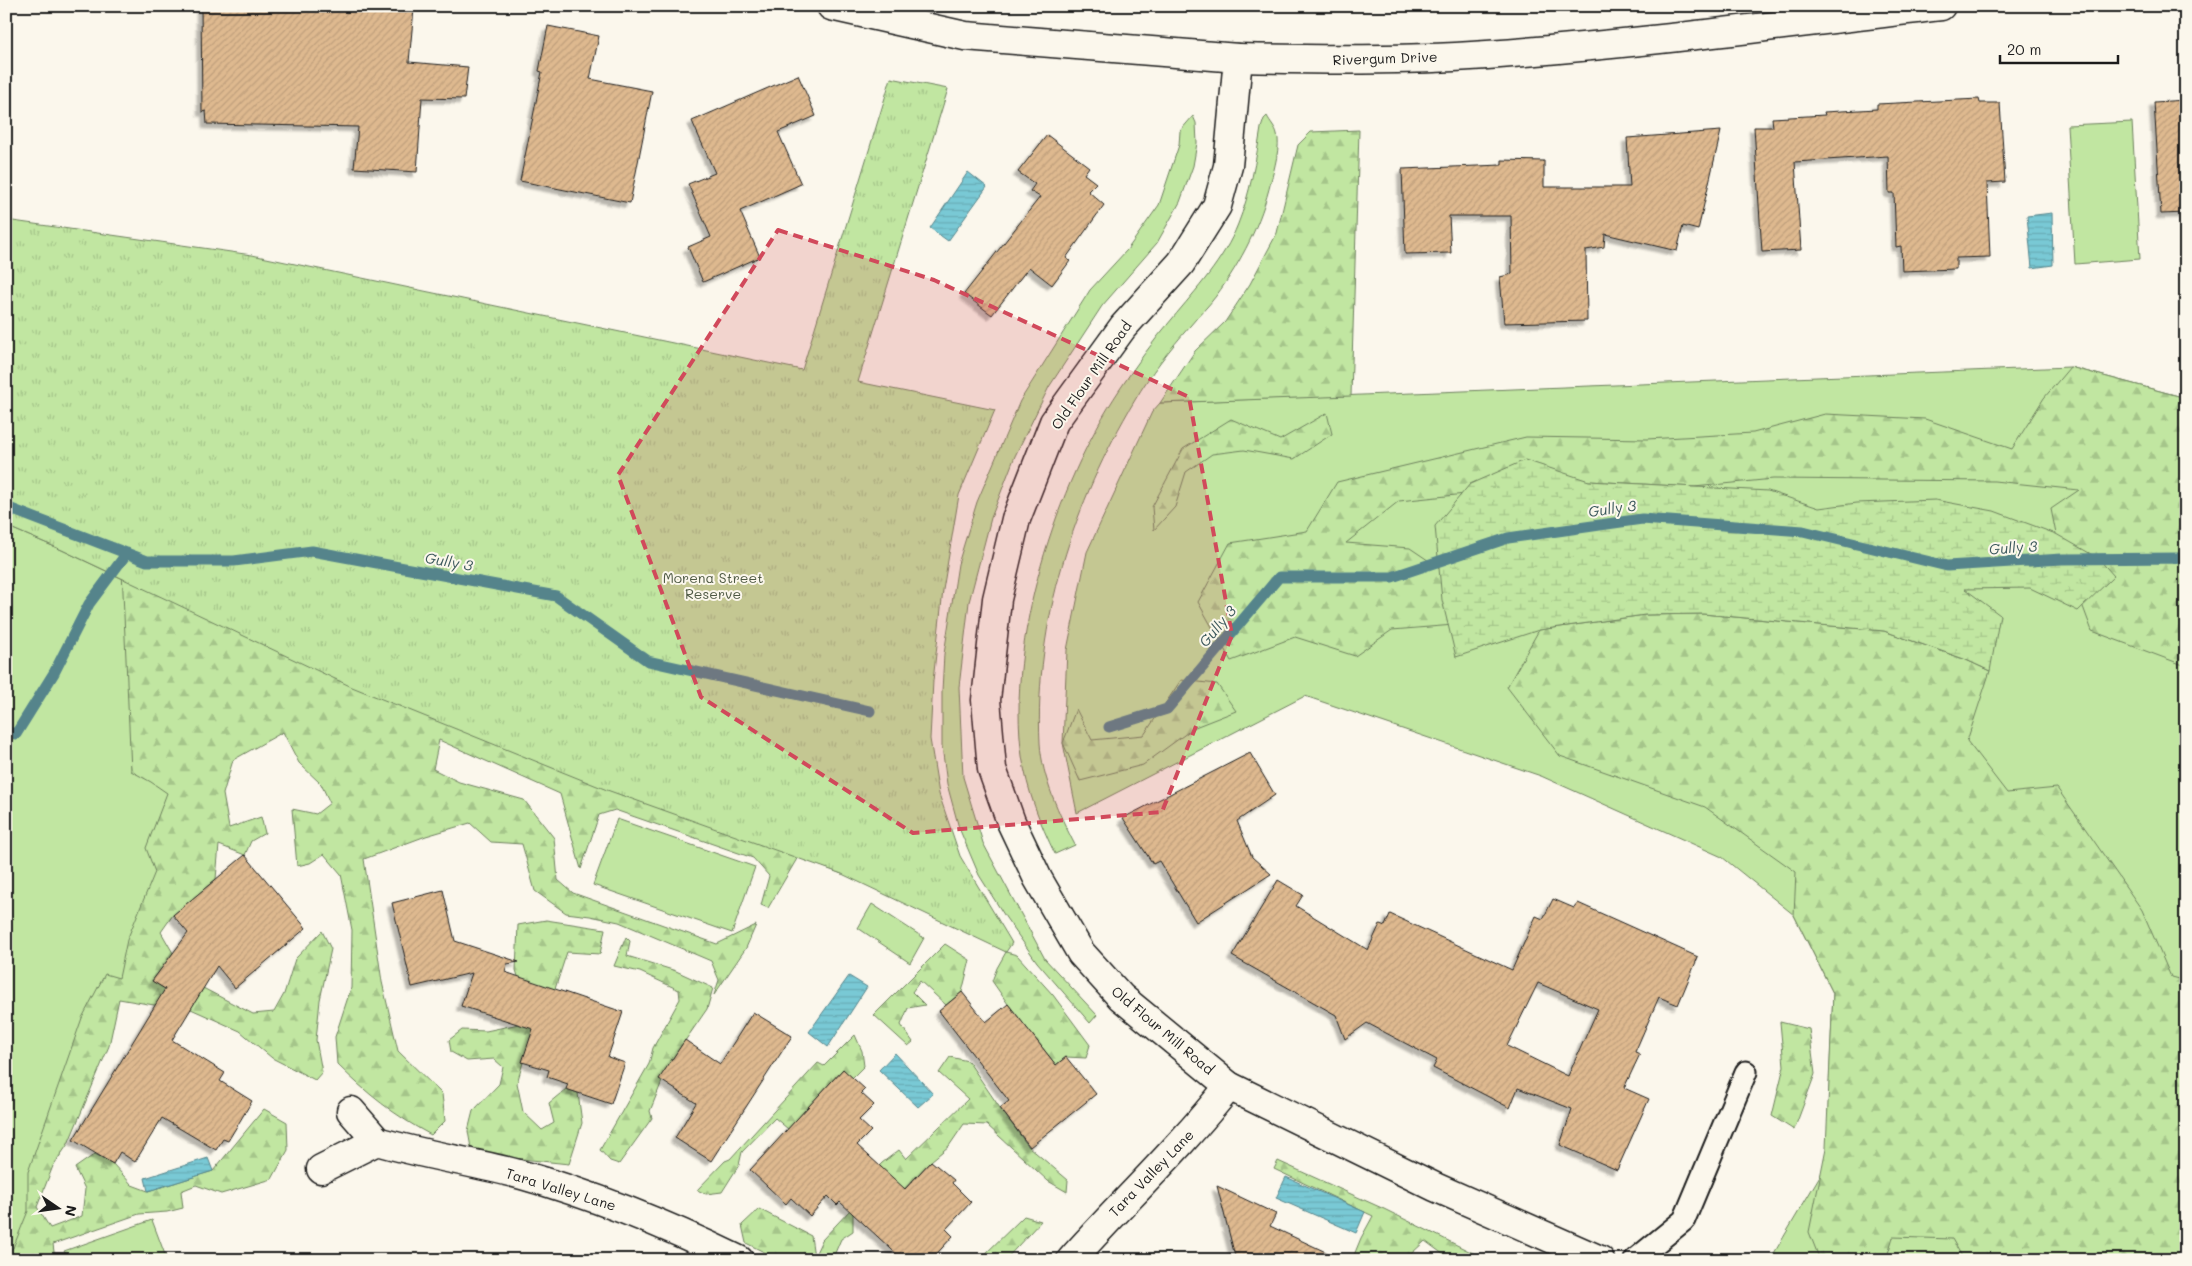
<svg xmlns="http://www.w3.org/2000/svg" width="2192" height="1266" font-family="Mali,sans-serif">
<defs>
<pattern id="forest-firs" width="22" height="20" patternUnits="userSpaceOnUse" patternTransform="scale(1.25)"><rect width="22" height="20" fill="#c1e6a1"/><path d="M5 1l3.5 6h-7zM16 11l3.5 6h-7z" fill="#a5c58a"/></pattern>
<pattern id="wetland-marsh" width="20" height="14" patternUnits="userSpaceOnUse" patternTransform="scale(1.25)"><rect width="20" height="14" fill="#c1e6a1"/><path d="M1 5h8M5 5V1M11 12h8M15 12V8" fill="none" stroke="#a5c58a"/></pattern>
<pattern id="park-tufts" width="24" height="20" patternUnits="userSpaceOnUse" patternTransform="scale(1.25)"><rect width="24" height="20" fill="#c1e6a1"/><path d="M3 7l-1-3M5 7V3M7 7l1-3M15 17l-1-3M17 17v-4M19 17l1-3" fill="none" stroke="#a5c58a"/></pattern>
<pattern id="water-rules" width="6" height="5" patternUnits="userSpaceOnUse" patternTransform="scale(1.25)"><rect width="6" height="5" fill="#79c9d5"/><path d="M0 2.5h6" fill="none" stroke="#68acb6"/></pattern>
<pattern id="building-hatch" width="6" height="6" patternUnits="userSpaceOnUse" patternTransform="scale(1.25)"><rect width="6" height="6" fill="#deb98f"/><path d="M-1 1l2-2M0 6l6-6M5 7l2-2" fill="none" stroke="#be9e7b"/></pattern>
<filter id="shadow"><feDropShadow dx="-4.5" dy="4.5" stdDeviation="1" flood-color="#0004"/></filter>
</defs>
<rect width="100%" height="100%" fill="#fbf7ec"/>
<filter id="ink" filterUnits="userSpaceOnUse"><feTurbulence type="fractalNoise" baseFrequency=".02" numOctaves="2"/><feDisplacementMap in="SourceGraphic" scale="10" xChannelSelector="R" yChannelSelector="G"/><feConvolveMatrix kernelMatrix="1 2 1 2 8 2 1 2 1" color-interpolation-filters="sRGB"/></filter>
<g filter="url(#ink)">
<!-- grass -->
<path fill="#c1e6a1" stroke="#6e815e" d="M 1193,116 L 1196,123 L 1197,143 L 1193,166 L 1180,202 L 1157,243 L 1102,306 L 1049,387 L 1015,456 L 991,518 L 969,602 L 959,687 L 963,777 L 983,843 L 1045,959 L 1097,1015 L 1090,1023 L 1037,962 L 1006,918 L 979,875 L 959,828 L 947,784 L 942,746 L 942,691 L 944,654 L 958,564 L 977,502 L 1020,401 L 1090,290 L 1127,250 L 1159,205 L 1179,145 L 1180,131 Z
M 1267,116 C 1270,122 1276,128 1277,134 C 1281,145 1274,170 1271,181 C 1261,223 1242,261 1216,296 C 1208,307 1198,316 1190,326 C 1170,349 1150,374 1135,400 C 1074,502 1034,623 1040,743 C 1042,778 1059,814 1075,845 L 1055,854 C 1040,823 1027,791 1022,756 C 1006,641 1056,485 1120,389 C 1136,365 1153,341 1172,319 C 1196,290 1224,260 1238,224 C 1250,194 1256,160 1261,128 L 1264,119 Z
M 2132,122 L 2140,259 L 2075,264 L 2067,125 Z
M 2070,367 L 2186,398 L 2186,1260 L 1770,1260 L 1850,1125 L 1828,1112 L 1833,993 L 1794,915 L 1722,857 L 1541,776 L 1305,696 L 1077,813 L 1063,743 L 1067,650 L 1087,552 L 1152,412 L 1160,403 Z
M 6,526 L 62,550 L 260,644 L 15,1260 L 6,1260 Z
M 617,819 L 755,867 L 732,933 L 593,885 Z
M 872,904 L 924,938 L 910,963 L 858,928 Z
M 152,1220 L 167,1260 L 69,1260 L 64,1251 Z"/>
<!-- forest -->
<path fill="url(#forest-firs)" stroke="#6e815e" d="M 1359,130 L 1351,396 L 1160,403 L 1195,351 L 1225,322 L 1250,284 L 1277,233 L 1298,145 L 1311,132 Z
M 2070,367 L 2186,398 L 2186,666 L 2092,631 L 2056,534 L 2051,509 L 2079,490 L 1994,481 L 1773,479 L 1694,487 L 1589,481 L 1399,501 L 1346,543 L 1410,548 L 1487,600 L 1479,623 L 1392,630 L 1355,656 L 1295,637 L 1231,661 L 1198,602 L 1230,543 L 1307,531 L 1337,482 L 1526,437 L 1647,439 L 1753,433 L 1825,414 L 1925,419 L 2012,449 L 2044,398 Z
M 1327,413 L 1332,434 L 1294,459 L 1244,450 L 1212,454 L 1186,472 L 1175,507 L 1154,530 L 1152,507 L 1183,449 L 1231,419 L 1280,440 Z
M 122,570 L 842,874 L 798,857 L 768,908 L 761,905 L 769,876 L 753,858 L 615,810 L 599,815 L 581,869 L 560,794 L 439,740 L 433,769 L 459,782 L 524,800 L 554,838 L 558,880 L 573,893 L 717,944 L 756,925 L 746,948 L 714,995 L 719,980 L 711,961 L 619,922 L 590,916 L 566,913 L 535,891 L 522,844 L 491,842 L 470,823 L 426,836 L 364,859 L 382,982 L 398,1051 L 442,1094 L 445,1121 L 431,1135 C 395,1116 366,1093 337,1064 L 335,1037 L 351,988 L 352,930 L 341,874 L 324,854 L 310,863 L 297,866 L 292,809 L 316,814 L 330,803 L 321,784 L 299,763 L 283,732 L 233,760 L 223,794 L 229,828 L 261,817 L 265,833 L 251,841 L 245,855 L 219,845 L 216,879 L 173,915 L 161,932 L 173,953 L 152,981 L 193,1005 L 203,988 L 253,1014 L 274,1012 L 284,994 L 295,959 L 322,931 L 331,949 L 320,1000 L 316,1040 L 322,1072 L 315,1080 L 272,1058 L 240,1031 L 182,1005 L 154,1005 L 119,999 L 109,1046 L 68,1144 L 53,1166 L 37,1207 L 50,1228 L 82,1216 L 85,1189 L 75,1168 L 95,1154 L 113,1164 L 132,1185 L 148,1191 L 213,1171 L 264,1109 L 287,1122 L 288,1150 L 272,1179 L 221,1194 L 196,1185 L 181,1191 L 183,1208 L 167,1212 L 139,1214 L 53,1244 L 55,1260 L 6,1260 L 6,1253 L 13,1248 L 28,1211 L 28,1172 L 82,1018 L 105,974 L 119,978 L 127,940 L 155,872 L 146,848 L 167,793 L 151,782 L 131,771 Z
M 1703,614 L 1884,631 L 1964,659 L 1990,671 L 1967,741 L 2007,793 L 2057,788 L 2142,910 L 2171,977 L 2186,981 L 2186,1260 L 1964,1260 L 1952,1239 L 1893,1237 L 1886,1260 L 1820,1260 L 1809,1232 L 1826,1148 L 1833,993 L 1794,915 L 1796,872 L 1705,807 L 1560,756 L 1507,687 L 1539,630 L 1645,615 Z
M 1181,680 L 1217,684 L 1236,711 L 1195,727 L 1143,765 L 1080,781 L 1063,743 L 1076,709 L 1092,740 L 1144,735 Z
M 546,920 L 605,929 L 600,954 L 567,952 L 540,1035 L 532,1032 L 517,1083 L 523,1112 L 542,1130 L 554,1123 L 549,1103 L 566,1089 L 578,1093 L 582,1123 L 569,1164 L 503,1157 L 471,1148 L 468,1131 L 473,1111 L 499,1084 L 503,1067 L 494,1059 L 467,1061 L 451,1052 L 449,1040 L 462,1030 L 486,1031 L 519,1024 L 522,989 L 516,970 L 518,925 Z
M 626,937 L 630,941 L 627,956 L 676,971 L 713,988 L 707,1009 L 669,1064 L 650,1111 L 652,1118 L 619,1164 L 610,1161 L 600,1150 L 649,1064 L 653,1048 L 680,999 L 679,990 L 640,972 L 614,966 Z
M 945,944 L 970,960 L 962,992 L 946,1005 L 920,981 L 912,992 L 925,1005 L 908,1008 L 901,1025 L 913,1042 L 908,1046 L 874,1015 Z
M 1006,952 L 1017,955 L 1053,995 L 1090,1045 L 1086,1058 L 1066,1057 L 1056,1065 L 1008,1004 L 992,981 L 997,968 Z
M 1780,1022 L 1809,1029 L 1815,1074 L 1794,1130 L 1772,1116 L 1784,1066 Z
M 855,1035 L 862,1051 L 864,1066 L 852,1078 L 843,1069 L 788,1129 L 775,1118 L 742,1152 L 739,1165 L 722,1192 L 706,1194 L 697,1190 L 725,1161 L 730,1159 L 818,1063 L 824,1066 Z
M 950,1057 L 968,1061 L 1000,1108 L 1029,1147 L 1068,1180 L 1067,1192 L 1048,1181 L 987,1125 L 964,1124 L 949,1146 L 931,1161 L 894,1200 L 853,1214 L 853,1231 L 841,1239 L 832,1260 L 780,1260 L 746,1243 L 742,1225 L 759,1209 L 811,1236 L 814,1257 L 822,1240 L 865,1194 L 866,1180 L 882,1163 L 899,1150 L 906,1159 L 968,1099 L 939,1073 Z
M 1278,1161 L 1384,1209 L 1487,1260 L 1451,1260 L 1425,1241 L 1411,1254 L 1410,1260 L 1352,1260 L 1361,1238 L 1373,1216 L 1274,1169 Z
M 1024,1216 L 1041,1221 L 1005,1260 L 979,1260 Z"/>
<!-- wetland -->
<path fill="url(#wetland-marsh)" stroke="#6e815e" d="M 1525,460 L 1589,481 L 1768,491 L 1819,508 L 1857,503 L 1935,500 L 1994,511 L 2056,534 L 2098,558 L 2114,576 L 2078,611 L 2030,588 L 1965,589 L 2000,615 L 1990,671 L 1964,659 L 1884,631 L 1703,614 L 1645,615 L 1539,630 L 1456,657 L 1442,600 L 1435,526 L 1470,484 Z"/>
<!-- park -->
<path fill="url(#park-tufts)" stroke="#6e815e" d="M 891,78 L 948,89 L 858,382 L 995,410 L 959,495 L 943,590 L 933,681 L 930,739 L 939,794 L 960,856 L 1012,943 L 1006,952 L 842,874 L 607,790 L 352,687 L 62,550 L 6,526 L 6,220 L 252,255 L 802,370 Z"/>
<!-- water -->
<path fill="url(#water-rules)" stroke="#54848b" d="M 968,172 L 987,187 L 948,241 L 930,228 Z
M 2052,213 L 2053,265 L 2032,268 L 2027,216 Z
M 849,976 L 867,987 L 828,1047 L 809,1032 Z
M 895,1053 L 933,1094 L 918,1107 L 879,1070 Z
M 208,1158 L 213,1171 L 148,1191 L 145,1178 Z
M 1286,1177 L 1365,1212 L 1356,1233 L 1276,1198 Z"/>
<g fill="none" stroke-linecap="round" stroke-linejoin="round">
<!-- stream -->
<path stroke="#54848b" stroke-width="11" d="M 6,507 L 147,561 L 234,561 L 312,551 L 556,596 L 648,661 L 870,711
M 1109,727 L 1167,709 L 1279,577 L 1392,577 L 1508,538 L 1642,519 L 1803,531 L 1947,566 L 2062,559 L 2180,558 L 2186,561
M 6,732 L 16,734 L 54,673 L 89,604 L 127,553"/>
</g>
<!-- building -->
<path fill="url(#building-hatch)" stroke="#1c1c1c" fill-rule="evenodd" filter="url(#shadow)" d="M 201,6 L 414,9 L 409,62 L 468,67 L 464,99 L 422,98 L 417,172 L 354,168 L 358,127 L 207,124 L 206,111 L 202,112 Z
M 548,26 L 599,36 L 590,79 L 652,91 L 630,203 L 520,181 L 542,72 L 539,71 Z
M 798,75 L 816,116 L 778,132 L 801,184 L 740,211 L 760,257 L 703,282 L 688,247 L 711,237 L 688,184 L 715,173 L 692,121 Z
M 1979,99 L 1980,103 L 2000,103 L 2005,182 L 1987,183 L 1990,257 L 1956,258 L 1956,269 L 1902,271 L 1901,246 L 1896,247 L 1894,193 L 1889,193 L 1888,156 L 1795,162 L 1801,250 L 1762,252 L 1754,127 L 1773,127 L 1772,118 L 1825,115 L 1824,112 L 1877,109 L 1877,104 Z
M 2186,100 L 2186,213 L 2161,214 L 2154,102 Z
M 1721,131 L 1698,230 L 1683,226 L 1677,251 L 1605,234 L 1604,247 L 1586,250 L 1587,321 L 1504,323 L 1500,277 L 1512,274 L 1511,216 L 1449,216 L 1451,253 L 1405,254 L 1402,169 L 1502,165 L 1502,160 L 1544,161 L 1544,187 L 1630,187 L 1627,138 Z
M 1047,135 L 1089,167 L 1084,174 L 1096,183 L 1088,191 L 1104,205 L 1066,258 L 1070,261 L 1052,285 L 1029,267 L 992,315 L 964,294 L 1040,197 L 1030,191 L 1035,184 L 1018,172 Z
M 1250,753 L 1275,795 L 1237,821 L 1252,857 L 1271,874 L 1196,922 L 1159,861 L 1153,864 L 1123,818 Z
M 245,855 L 306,928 L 235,988 L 217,966 L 172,1040 L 225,1073 L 220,1081 L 252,1101 L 228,1141 L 223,1139 L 216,1150 L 162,1118 L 135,1162 L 120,1152 L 113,1164 L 73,1140 L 165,989 L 152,981 L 188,933 L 173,915 Z
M 1278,880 L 1303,895 L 1296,906 L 1368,950 L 1380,924 L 1385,926 L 1390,914 L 1512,970 L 1536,916 L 1543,919 L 1553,899 L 1574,908 L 1578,903 L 1698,957 L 1678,1005 L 1659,997 L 1635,1052 L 1640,1054 L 1624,1088 L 1649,1099 L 1617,1170 L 1560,1145 L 1572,1109 L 1518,1088 L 1510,1108 L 1433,1068 L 1437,1060 L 1367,1023 L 1345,1039 L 1336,1015 L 1232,956 ZM 1538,983 L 1598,1009 L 1568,1076 L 1507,1046 Z
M 443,890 L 455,941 L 519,962 L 507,964 L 505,972 L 623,1012 L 608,1057 L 625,1063 L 611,1104 L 566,1089 L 568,1084 L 547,1077 L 549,1070 L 522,1062 L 533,1029 L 461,1006 L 472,973 L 412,987 L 392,903 Z
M 962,992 L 986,1022 L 1008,1004 L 1056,1065 L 1066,1057 L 1096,1094 L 1030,1147 L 1000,1108 L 1009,1101 L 939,1011 Z
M 753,1012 L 792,1036 L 711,1161 L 675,1138 L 696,1103 L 659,1079 L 685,1040 L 720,1064 Z
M 843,1069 L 865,1089 L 861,1093 L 874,1105 L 859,1120 L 871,1131 L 857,1145 L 905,1189 L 931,1161 L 954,1180 L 952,1183 L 971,1202 L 946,1229 L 953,1236 L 931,1260 L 903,1260 L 840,1202 L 837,1205 L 828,1196 L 810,1216 L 791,1198 L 786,1204 L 750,1170 Z
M 1217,1186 L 1276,1214 L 1270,1226 L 1343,1260 L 1236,1260 Z"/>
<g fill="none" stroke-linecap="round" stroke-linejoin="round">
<!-- service casing -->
<g stroke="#1c1c1c" stroke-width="25">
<path id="service" d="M 1635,1260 L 1684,1220 L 1746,1072"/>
</g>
<!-- minor casing -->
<g stroke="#1c1c1c" stroke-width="31">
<path id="minor" d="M 1238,58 C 1321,60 1405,61 1487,55 C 1639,44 1790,24 1941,6
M 351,1111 L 377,1141
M 377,1141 C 424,1155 474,1162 522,1175 C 597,1196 669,1226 739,1260
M 321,1169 L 377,1141
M 1071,1260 C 1123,1202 1181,1147 1229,1086"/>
</g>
<!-- tertiary casing -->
<g stroke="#1c1c1c" stroke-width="31">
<path id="tertiary" d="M 831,6 L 965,36 L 1238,58 L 1228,166 L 1217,206 L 1181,263 L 1123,327 L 1054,422 L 1016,519 L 997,599 L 986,700 L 992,769 L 1011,822 L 1038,879 L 1081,953 L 1121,997 L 1229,1086 L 1435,1187 L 1600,1260"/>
</g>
<!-- service -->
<use href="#service" stroke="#fbf7ec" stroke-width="21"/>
<!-- minor -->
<use href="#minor" stroke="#fbf7ec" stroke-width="28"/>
<!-- tertiary -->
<use href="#tertiary" stroke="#fbf7ec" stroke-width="28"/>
</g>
</g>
<!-- marked area -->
<path fill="#d1495b" fill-opacity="0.2" stroke="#d1495b" stroke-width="4" stroke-dasharray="10 6" stroke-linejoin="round" d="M 778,230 L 934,280 L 1189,397 L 1232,635 L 1162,812 L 913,833 L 701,697 L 618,475 Z"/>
<g text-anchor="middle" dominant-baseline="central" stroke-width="4" stroke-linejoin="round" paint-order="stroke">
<!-- street labels -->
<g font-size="14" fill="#1c1c1c" stroke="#fbf7ec">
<text transform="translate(1385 58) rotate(-2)">Rivergum Drive</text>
<text transform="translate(1091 375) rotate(-55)">Old Flour Mill Road</text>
<text transform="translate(1163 1030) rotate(40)">Old Flour Mill Road</text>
<text transform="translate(1151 1173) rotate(-46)">Tara Valley Lane</text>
<text transform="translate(561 1189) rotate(17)">Tara Valley Lane</text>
</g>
<!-- park labels -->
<g font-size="14" fill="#4e5944" stroke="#fbf7ec">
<text x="713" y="577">Morena Street<tspan x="713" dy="16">Reserve</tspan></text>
</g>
<!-- water labels -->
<g font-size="15" font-style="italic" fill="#3d595d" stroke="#fbf7ec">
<text transform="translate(1612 508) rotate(-8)">Gully 3</text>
<text transform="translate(2013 547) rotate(-4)">Gully 3</text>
<text transform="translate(449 561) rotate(10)">Gully 3</text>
<text transform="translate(1217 626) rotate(-50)">Gully 3</text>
</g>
</g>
<!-- margin -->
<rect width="2192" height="1266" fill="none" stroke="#fbf7ec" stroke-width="25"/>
<rect x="12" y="12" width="2167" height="1241" fill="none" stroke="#1c1c1c" stroke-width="2" filter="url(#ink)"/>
<!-- north arrow -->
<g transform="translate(58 1208) rotate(103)" stroke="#fbf7ec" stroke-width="4" paint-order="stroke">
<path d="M0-4L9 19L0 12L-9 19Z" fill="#1c1c1c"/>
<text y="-8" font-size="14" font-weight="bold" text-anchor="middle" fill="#1c1c1c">N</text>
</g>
<!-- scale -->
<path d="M2000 55v8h118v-8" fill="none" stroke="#1c1c1c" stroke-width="2.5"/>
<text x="2007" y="55" font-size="15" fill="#1c1c1c" stroke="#fbf7ec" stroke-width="4" paint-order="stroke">20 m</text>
</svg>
